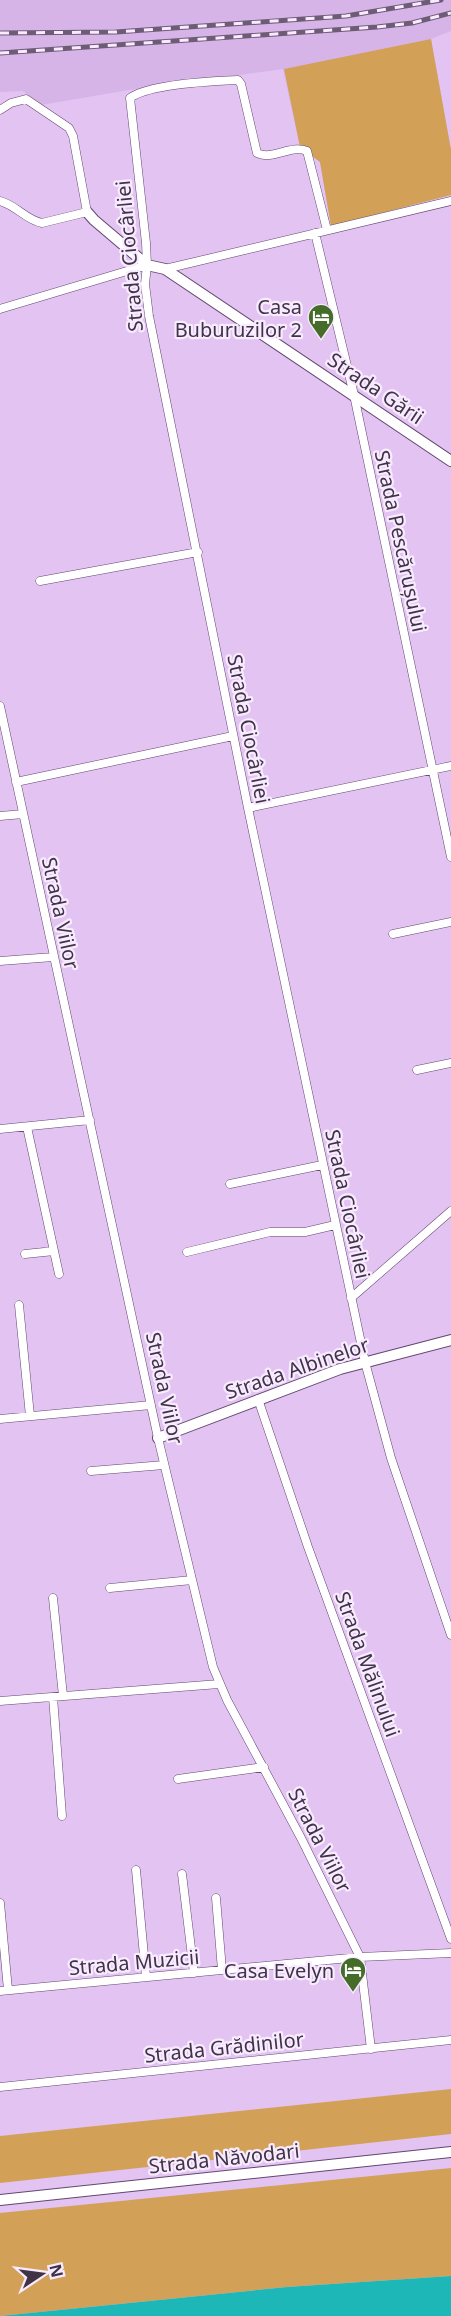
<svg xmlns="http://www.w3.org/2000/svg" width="451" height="2316" font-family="'Noto Sans',sans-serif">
<rect width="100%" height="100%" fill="#e2c3f1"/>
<!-- built -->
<path fill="#d7b4e8" d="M 0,0 L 451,0 L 451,31 L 431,39 L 451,150 L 451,195 L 331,226 L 320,162 L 300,147 L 283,69 L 129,90 L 41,105 L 23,91 L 0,92 Z"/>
<!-- green -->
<path fill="#d3a057" d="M 431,39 L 451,150 L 451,195 L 331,226 L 320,162 L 300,147 L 284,69 Z
M 451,2089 L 451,2134 L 0,2183 L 0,2136 Z
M 451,2168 L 451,2276 L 287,2287 L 0,2316 L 0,2213 Z"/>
<!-- water -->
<path fill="#1eb7b7" d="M 451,2276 L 451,2316 L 0,2316 L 287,2287 Z"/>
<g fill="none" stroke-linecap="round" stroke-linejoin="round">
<!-- minor casing -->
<g stroke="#62476f" stroke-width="9">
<path id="minor" d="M 0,110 L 11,103 L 26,99 L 69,128 L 73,136 L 87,212 L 42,223 C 26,220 16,205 0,201
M 327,230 L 307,151 C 290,144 272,161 257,153 L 241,84 L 238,80 C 213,81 149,84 130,98 L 146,243 L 147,265 L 145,284 L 149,316 L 248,808 L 365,1362 L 391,1458 L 451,1635
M 315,233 L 354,395 L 451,857
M 165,269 L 451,201
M 0,309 L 147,265
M 40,581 L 198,552
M 0,706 L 158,1438 L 213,1667 L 227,1700 L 301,1838 L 360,1957 L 371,2049
M 16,782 L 233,736
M 248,808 L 451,766
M 0,816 L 23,814
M 393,934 L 451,922
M 0,961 L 53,957
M 417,1070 L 451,1063
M 27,1127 L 59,1274
M 0,1129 L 90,1120
M 230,1184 L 322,1165
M 187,1252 L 270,1232 L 305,1232 L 335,1225
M 25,1254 L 54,1251
M 351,1298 L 451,1211
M 19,1305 L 30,1416
M 258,1399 L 308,1547 L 451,1939
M 0,1419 L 151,1405
M 91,1471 L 164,1465
M 110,1588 L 192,1580
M 53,1598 L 63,1696
M 53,1697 L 62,1816
M 0,1701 L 219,1684
M 178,1779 L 264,1767
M 136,1870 L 146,1977
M 182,1874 L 194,1973
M 216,1898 L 222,1970
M 0,1903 L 8,1990
M 0,1991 L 360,1957 L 451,1953
M 0,2087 L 451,2040"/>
</g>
<!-- tertiary casing -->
<g stroke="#62476f" stroke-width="12">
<path id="tertiary" d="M 87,212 L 94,220 L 147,265 L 165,269 L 451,461
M 158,1438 L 340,1369 L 451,1340"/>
</g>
<!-- secondary casing -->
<g stroke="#62476f" stroke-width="12">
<path id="secondary" d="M 0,2200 L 451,2152"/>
</g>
<!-- minor -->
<use href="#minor" stroke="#fff" stroke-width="8"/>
<!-- tertiary -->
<use href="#tertiary" stroke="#fff" stroke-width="10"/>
<!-- secondary -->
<use href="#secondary" stroke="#fff" stroke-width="10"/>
<!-- rail casing -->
<g stroke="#6e5c76" stroke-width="5">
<path id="rail" d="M 0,33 L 116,32 L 346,16 L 441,0
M 0,53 L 377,27 L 412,23 L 451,13"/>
</g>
<!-- rail -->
<use href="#rail" stroke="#f8ebff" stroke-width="3" stroke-dasharray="9" stroke-linecap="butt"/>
</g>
<!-- icons -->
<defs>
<g id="hotel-pin" transform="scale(1.35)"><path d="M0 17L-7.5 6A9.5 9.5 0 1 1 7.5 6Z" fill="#456d29" stroke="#f8ebff"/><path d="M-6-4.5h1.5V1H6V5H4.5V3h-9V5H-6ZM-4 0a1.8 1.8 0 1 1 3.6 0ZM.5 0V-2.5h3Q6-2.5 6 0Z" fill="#fff"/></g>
</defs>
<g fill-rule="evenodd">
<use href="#hotel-pin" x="321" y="317"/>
<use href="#hotel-pin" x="353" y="1970"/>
</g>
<g text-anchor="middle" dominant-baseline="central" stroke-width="4.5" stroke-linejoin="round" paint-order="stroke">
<!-- street labels -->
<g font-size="20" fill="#403346" stroke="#f8ebff">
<text transform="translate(129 256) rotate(-95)">Strada Ciocârliei</text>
<text transform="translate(376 388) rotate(34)">Strada Gării</text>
<text transform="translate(401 541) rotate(78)">Strada Pescărușului</text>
<text transform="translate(249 729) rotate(79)">Strada Ciocârliei</text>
<text transform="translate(61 913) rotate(78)">Strada Viilor</text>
<text transform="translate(348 1204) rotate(78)">Strada Ciocârliei</text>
<text transform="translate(297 1368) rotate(-19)">Strada Albinelor</text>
<text transform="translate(165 1388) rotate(78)">Strada Viilor</text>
<text transform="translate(368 1664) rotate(70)">Strada Mălinului</text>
<text transform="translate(320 1840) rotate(63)">Strada Viilor</text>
<text transform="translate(134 1962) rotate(-5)">Strada Muzicii</text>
<text transform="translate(224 2047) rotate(-6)">Strada Grădinilor</text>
<text transform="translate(224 2158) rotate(-6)">Strada Năvodari</text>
</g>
<!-- poi labels -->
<g font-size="20" fill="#403346" stroke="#f8ebff" text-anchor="end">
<text x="302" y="306">Casa<tspan x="302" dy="23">Buburuzilor 2</tspan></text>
<text x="334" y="1970">Casa Evelyn</text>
</g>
</g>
<!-- north arrow -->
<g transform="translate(42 2274) rotate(77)" stroke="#f8ebff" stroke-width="4.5" paint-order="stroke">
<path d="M0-4.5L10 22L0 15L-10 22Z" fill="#403346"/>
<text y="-9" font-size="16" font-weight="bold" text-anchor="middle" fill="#403346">N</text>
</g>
</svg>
